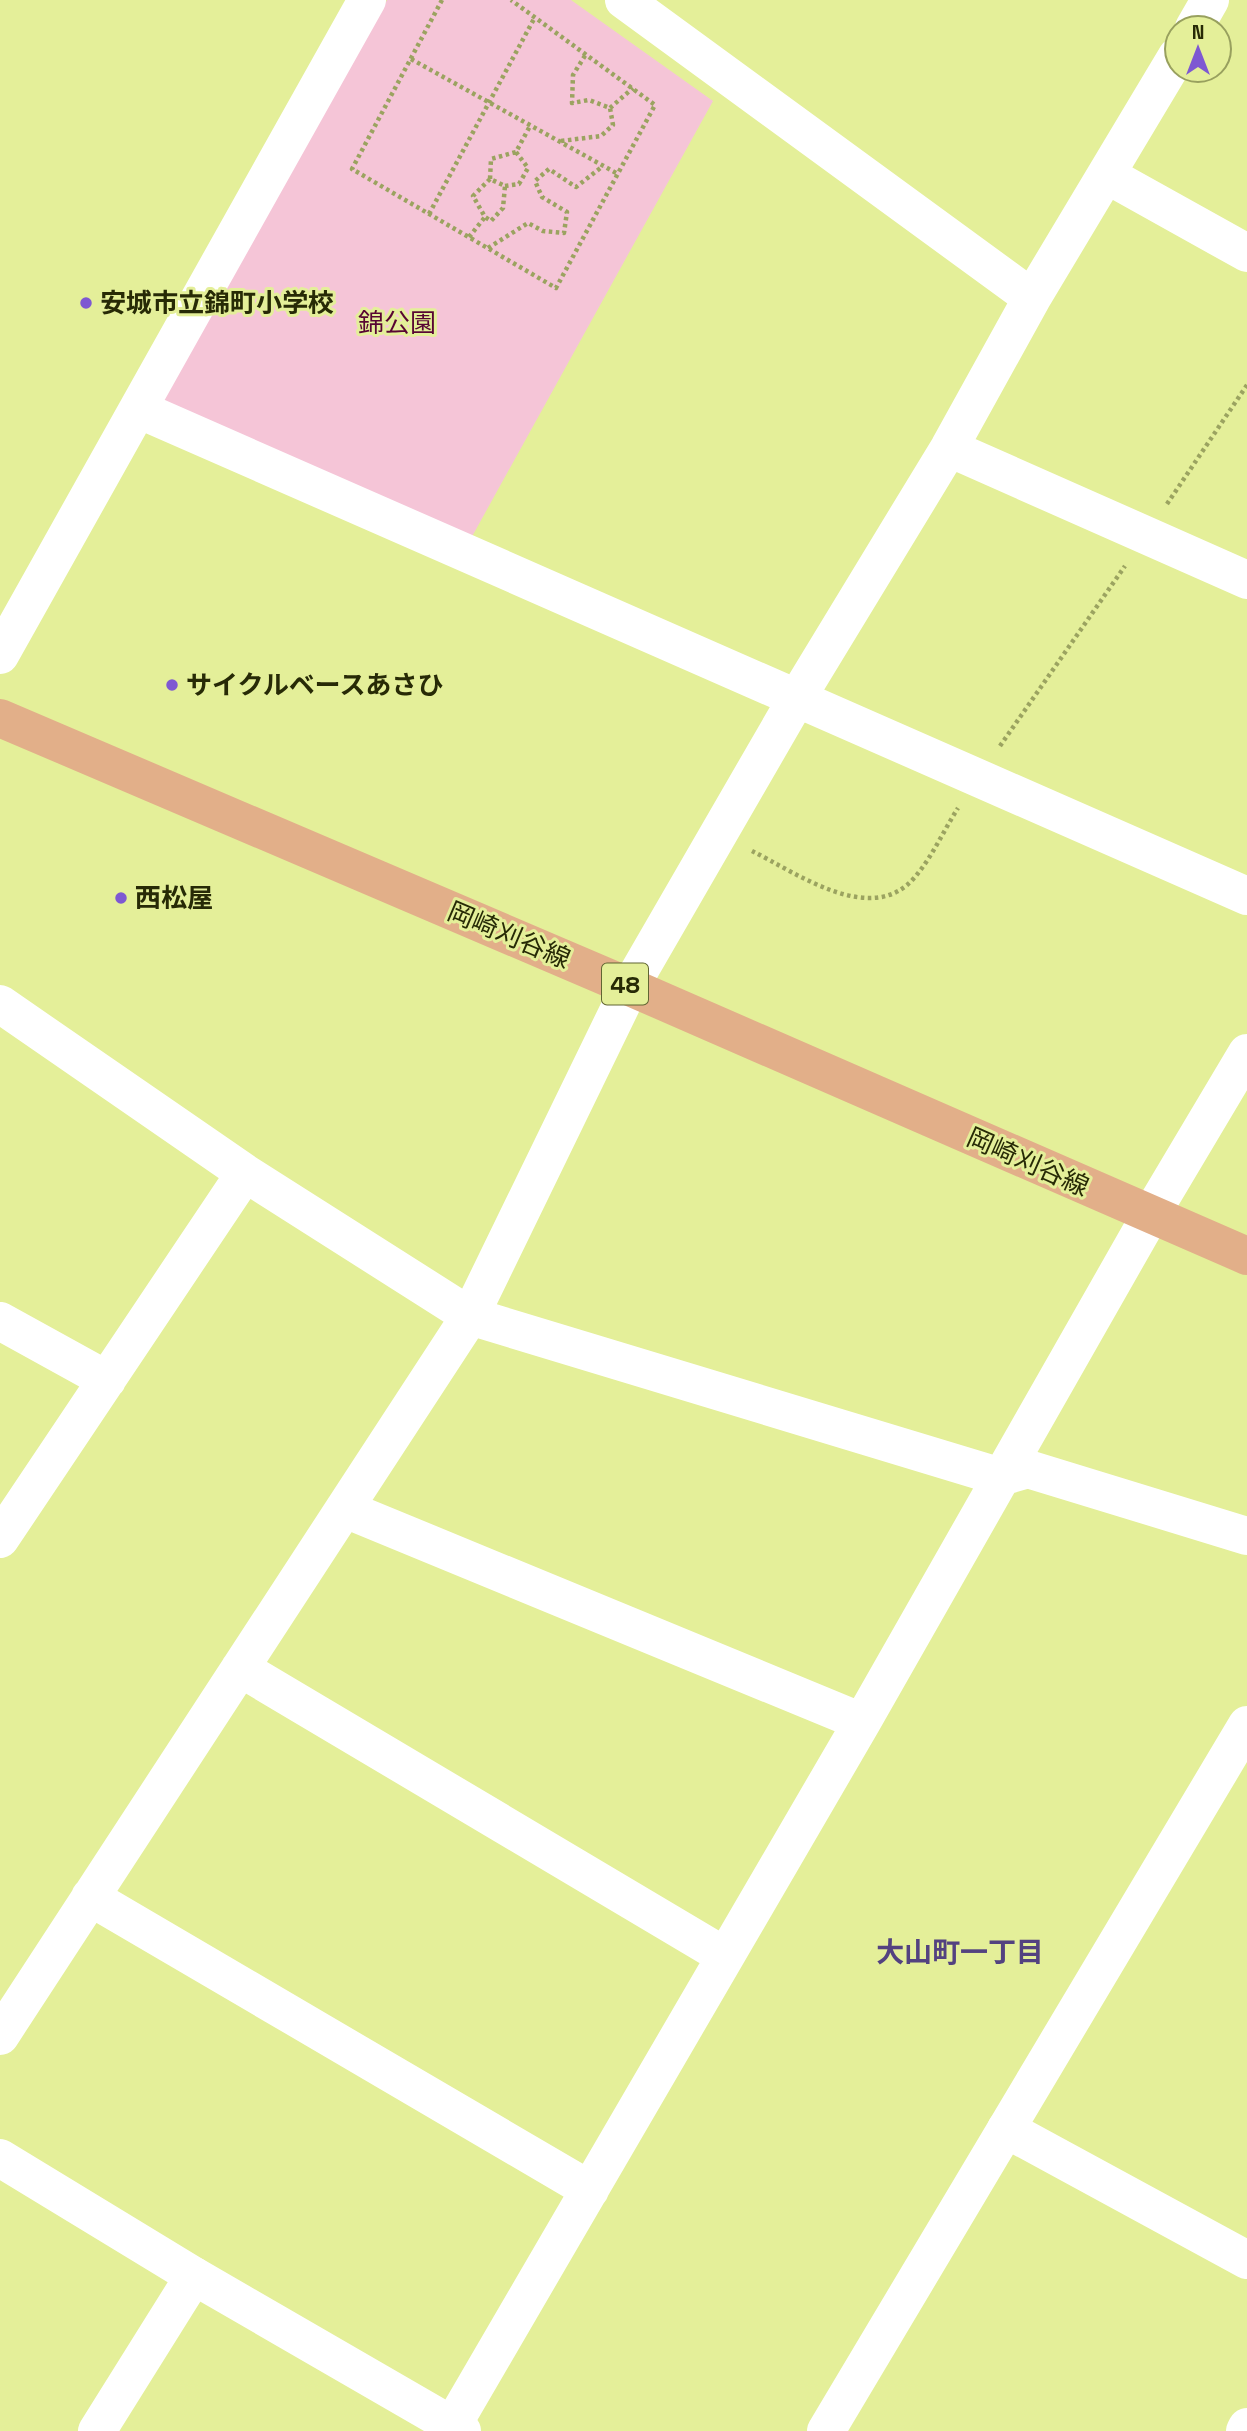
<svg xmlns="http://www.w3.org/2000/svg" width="1247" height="2431" font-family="'Space Grotesk','Noto Sans JP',sans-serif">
<rect width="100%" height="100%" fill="#e4ef99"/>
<!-- green -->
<path fill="#f5c5d7" d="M 387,0 L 571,0 L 713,101 L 464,551 L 159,400 Z"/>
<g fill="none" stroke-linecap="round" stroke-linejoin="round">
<!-- path -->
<path stroke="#9ba360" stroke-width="4.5" stroke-dasharray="3.5 3.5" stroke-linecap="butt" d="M 442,0 L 352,169 L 556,288 L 655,105 L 511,0
M 411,59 L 618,174
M 610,108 L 633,88
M 561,141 L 601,136 L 613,125 L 610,108 L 589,100 L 572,103 L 573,75 L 586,54
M 490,179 L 473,196 L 485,217 L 491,221 L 503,208 L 505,186 L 490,179 L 491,159 L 516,152 L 530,126
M 505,186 L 519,184 L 528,168 L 516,152
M 429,214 L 535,17
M 469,237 L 485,217
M 488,248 L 528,223 L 543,231 L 564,233 L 567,212 L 542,197 L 535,181 L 549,169 L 576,187 L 603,166
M 1167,504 L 1247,385
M 1000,746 L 1125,566
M 752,851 C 797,873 872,928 915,877 C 932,857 944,830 958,808"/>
<!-- minor -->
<path stroke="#fff" stroke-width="38" d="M 624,0 L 1032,298
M 1194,28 L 1210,0
M 1107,175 L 1247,253
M 138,409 L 1247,896
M 949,448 L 1247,580
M 0,655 L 367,0
M 0,1004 L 245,1173 L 470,1316 L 1001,1477 L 1028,1469 L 1247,1536
M 0,1321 L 107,1380
M 345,1509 L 862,1722
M 0,1539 L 245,1173
M 240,1668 L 723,1955
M 90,1897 L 590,2190
M 0,2036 L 470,1316 L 630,987 L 797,698 L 949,448 L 1032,298 L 1177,56
M 1006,2129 L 1247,2260
M 97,2431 L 194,2276
M 449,2431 L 862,1722 L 1150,1216 L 1247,1053
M 1245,2431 L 1247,2427"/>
<!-- tertiary -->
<path stroke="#fff" stroke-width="38" d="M 0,2158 L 194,2276 L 462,2431
M 826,2431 L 1247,1725"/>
<!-- primary -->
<path stroke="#e2af89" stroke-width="38" d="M 0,718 L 630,987 L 1247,1256"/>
</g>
<!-- markers -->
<g fill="#7e58d2" stroke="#e4ef99" stroke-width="2.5">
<circle cx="86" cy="303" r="7"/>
<circle cx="172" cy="685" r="7"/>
<circle cx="121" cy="898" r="7"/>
</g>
<g text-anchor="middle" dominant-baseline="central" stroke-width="6" stroke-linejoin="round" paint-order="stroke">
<!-- shield labels -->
<rect fill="#e4ef99" stroke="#606532" stroke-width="2" x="602" y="963.5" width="46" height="41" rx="5"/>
<g font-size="24" font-weight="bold" fill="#272a06">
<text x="625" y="984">48</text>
</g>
<!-- poi labels -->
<g font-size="26" font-weight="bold" fill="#272a06" stroke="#e4ef99" text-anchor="start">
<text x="100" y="303">安城市立錦町小学校</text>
<text x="186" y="685">サイクルベースあさひ</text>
<text x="135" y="898">西松屋</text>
</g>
<!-- park labels -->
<g font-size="26" fill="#580533" stroke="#e4ef99">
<text x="397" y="323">錦公園</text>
</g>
<!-- street labels -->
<g font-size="26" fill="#272a06" stroke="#e4ef99">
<text transform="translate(509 935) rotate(23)">岡崎刈谷線</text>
<text transform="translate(1028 1162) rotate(24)">岡崎刈谷線</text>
</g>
<!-- neighbourhood labels -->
<g font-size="28" font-weight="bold" fill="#534280" stroke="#e4ef99">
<text x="960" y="1952">大山町一丁目</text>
</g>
</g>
<!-- north arrow -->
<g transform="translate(1198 49)"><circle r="33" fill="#e4ef99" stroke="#98a05e" stroke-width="2"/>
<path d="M0-5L12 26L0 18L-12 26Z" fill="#7e58d2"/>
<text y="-10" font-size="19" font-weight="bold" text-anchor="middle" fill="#272a06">N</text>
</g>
</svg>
